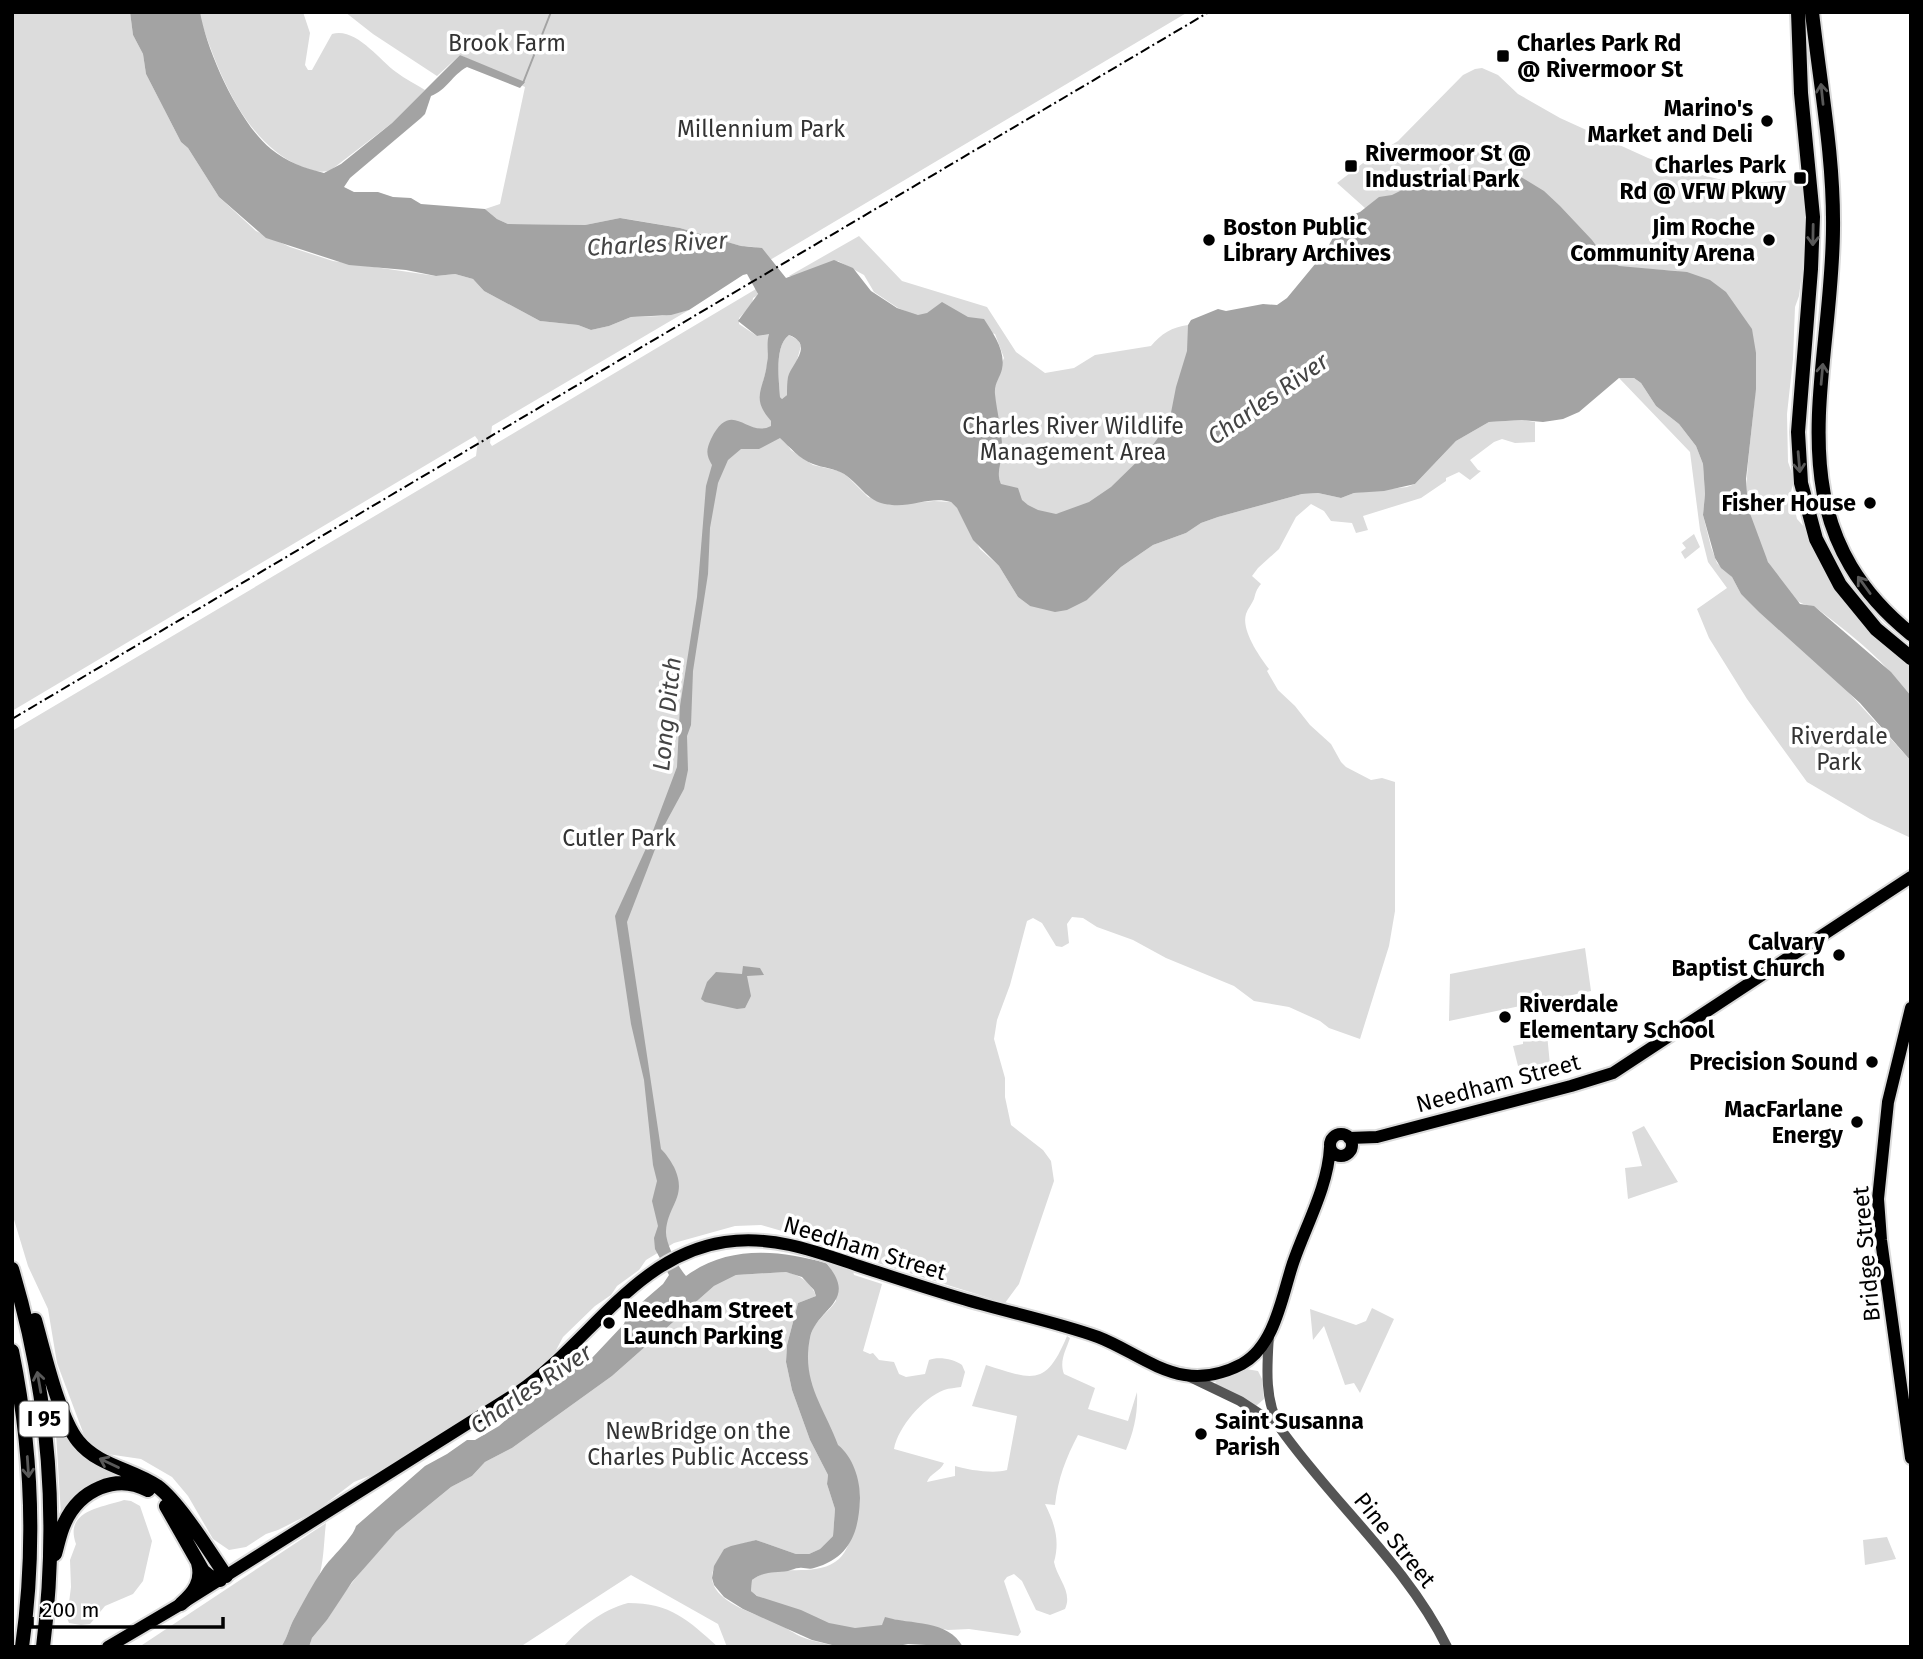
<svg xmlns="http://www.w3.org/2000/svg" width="1923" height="1659" font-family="'Fira Sans',sans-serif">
<rect width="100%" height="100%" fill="#fff"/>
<!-- green -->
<path fill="#dcdcdc" d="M 12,12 L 130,12 L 133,35 L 143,54 L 146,74 L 181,142 L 188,148 L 219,197 L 256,231 L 290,247 L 333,261 L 436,276 L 455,274 L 473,279 L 484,291 L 540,321 L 578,325 L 591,330 L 609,326 L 631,317 L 662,316 L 689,310 L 492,426 L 490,443 L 492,446 L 756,289 L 758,295 L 753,298 L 752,305 L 739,318 L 739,324 L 757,336 L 769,333 L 767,366 L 761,391 L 769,418 L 791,450 L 813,465 L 839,471 L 847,476 L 868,497 L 890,505 L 934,501 L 951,502 L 957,508 L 980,549 L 999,566 L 1018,597 L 1030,606 L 1087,600 L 1121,567 L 1153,545 L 1186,533 L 1201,523 L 1218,517 L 1302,494 L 1318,493 L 1341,498 L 1354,493 L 1407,487 L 1415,484 L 1456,441 L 1489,422 L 1522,420 L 1535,422 L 1535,442 L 1515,443 L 1502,439 L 1494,442 L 1470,460 L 1478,470 L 1481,471 L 1470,480 L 1459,472 L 1446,478 L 1446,481 L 1421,498 L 1363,516 L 1368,530 L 1356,533 L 1352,523 L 1331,521 L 1324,511 L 1311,504 L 1296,517 L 1279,549 L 1258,568 L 1252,576 L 1261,584 C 1256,590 1256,592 1254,599 C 1252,604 1248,608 1246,614 C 1241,630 1259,656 1269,669 L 1267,671 L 1278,690 L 1295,706 L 1310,725 L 1331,744 L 1341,762 L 1346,767 L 1371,780 L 1382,778 L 1395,782 L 1395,911 L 1389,946 L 1360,1039 L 1329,1028 L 1320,1021 L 1289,1007 L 1254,1001 L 1234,986 L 1166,958 L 1133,940 L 1097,927 L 1083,918 L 1072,917 L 1067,924 L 1069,943 L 1062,947 L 1056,946 L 1042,923 L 1033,918 L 1027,921 L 1010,985 L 997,1020 L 994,1039 L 1005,1078 L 1005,1097 L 1011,1125 L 1043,1150 L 1051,1161 L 1054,1181 L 1019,1284 L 1005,1303 L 855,1256 L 834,1246 L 761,1225 L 735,1226 L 674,1243 L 646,1260 L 639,1270 L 617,1286 L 611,1295 L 595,1306 L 563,1337 L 553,1356 L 512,1389 L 419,1445 L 384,1470 L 354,1482 L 316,1511 L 278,1530 L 266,1534 L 246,1547 L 229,1550 L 213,1539 L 188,1496 L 172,1477 L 141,1459 L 107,1454 L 94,1447 L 84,1435 L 57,1363 L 48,1309 L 28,1266 L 12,1213 L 12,731 L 476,456 L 478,440 L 475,436 L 12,711 Z
M 198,12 L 303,12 L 310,33 L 305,65 L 308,70 L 312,70 L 332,34 C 356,27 379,60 396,72 C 405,79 416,84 425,90 L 392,123 L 331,170 C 321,174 310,170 300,166 C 243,142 216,67 198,12 Z
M 345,12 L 1188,12 L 770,260 C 765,251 756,245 744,247 L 680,228 L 633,220 L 620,218 L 585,225 L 508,224 L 497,219 L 485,209 L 500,204 L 525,87 L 460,55 L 437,76 L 373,34 Z
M 1482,68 L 1498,75 L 1518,94 L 1560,118 L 1648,158 L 1681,170 L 1739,184 L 1807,179 L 1802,273 L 1799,296 L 1795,307 L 1793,359 L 1787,414 L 1788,462 L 1794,479 L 1791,492 L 1794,506 L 1797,519 L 1807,530 L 1826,574 L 1838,592 L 1911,662 L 1911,699 C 1885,660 1855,638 1819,610 C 1811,604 1802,606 1795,599 C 1766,567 1743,522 1747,477 C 1750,428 1761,382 1752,333 L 1677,271 L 1619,267 L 1606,260 L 1581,229 L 1365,208 L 1337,183 L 1367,160 L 1398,141 L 1463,75 L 1475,69 Z
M 859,236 L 902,281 L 987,307 L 1016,352 L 1045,373 L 1074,368 L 1095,355 L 1151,346 C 1161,334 1172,327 1188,325 L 1188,328 L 1225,313 L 1180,415 L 1109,503 L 1042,517 L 1001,485 L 999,478 L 986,421 L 996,376 L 1004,358 L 995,334 L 920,317 L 898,308 L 874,292 L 864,275 L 838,261 L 795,277 L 789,276 Z
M 789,335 L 798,340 L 801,346 L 787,395 L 782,399 L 780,397 C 779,380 774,346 789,335 Z
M 1624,377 L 1634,378 L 1641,383 L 1656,406 L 1679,424 L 1696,446 L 1703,464 L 1705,494 L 1703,515 L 1711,547 L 1717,563 L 1732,577 L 1741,594 L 1841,684 L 1911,761 L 1911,838 L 1870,819 L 1807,782 L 1747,699 L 1709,638 L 1697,609 L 1727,588 L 1708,562 L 1700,530 L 1690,452 L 1619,378 Z
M 1694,534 L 1700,547 L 1685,559 L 1681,552 L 1686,548 L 1682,543 Z
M 1585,948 L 1591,991 L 1449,1021 L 1450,974 Z
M 1547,1034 L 1550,1065 L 1539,1068 L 1539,1071 L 1524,1075 L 1521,1065 L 1518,1066 L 1513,1046 L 1523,1044 L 1523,1040 Z
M 1644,1126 L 1678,1182 L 1628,1199 L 1625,1168 L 1642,1166 L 1632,1132 Z
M 826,1263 L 853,1271 L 854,1275 L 882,1284 L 863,1351 L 870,1354 L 873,1353 L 879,1360 L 894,1362 L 899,1374 L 906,1377 L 925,1374 L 929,1360 C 938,1356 954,1359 962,1365 L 965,1372 L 961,1387 C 956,1388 949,1388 944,1390 C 923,1398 898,1427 894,1449 L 944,1463 C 940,1472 930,1473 927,1482 L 955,1476 L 955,1466 C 968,1470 994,1474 1007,1470 L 1017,1416 L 972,1406 L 986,1365 C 1033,1380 1046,1387 1067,1336 L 1070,1338 C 1066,1350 1059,1361 1064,1374 L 1095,1388 L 1088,1409 L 1128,1421 L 1137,1392 C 1138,1413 1134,1431 1126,1450 L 1078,1435 C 1066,1458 1058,1478 1055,1505 L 1045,1504 C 1055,1524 1060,1541 1054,1562 C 1057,1578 1073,1592 1065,1609 L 1050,1615 L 1036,1610 L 1022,1581 L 1014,1574 L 1007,1577 L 1004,1581 L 1021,1632 L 1018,1636 L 969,1629 L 948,1630 L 892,1619 C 864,1644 820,1621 791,1610 C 777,1604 761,1601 751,1591 L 752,1580 C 775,1561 815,1580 839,1559 C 847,1551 850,1541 853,1531 C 857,1518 862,1503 859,1489 C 857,1481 851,1472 847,1465 C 828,1424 797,1382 811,1334 C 814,1321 829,1312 836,1301 L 829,1266 Z
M 786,1272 C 800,1275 811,1282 816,1296 L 798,1303 L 787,1345 L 786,1362 L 792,1390 L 810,1440 L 828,1475 L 827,1484 L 835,1509 L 833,1536 L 820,1549 L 809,1554 L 796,1554 L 756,1540 L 724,1549 C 720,1559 711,1568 712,1579 C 715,1604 760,1615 779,1624 C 787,1628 794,1634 802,1637 C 814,1642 828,1644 840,1647 L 727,1647 L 718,1624 L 631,1575 L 520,1647 L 309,1647 L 312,1638 L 327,1620 L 341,1597 L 365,1566 L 396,1532 L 451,1487 L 472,1476 L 485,1462 L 512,1448 L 612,1376 L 714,1286 L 736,1275 Z
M 1372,1308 L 1394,1319 L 1360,1393 L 1354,1383 L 1345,1385 L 1324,1326 L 1313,1340 L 1310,1309 L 1356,1325 L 1366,1321 Z
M 1246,1369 L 1258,1371 L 1262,1379 L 1264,1399 L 1256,1406 L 1215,1384 L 1217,1379 Z
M 50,1393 L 66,1431 L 135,1480 L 124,1480 L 64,1515 L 61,1515 L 56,1433 Z
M 124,1500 L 131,1501 L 140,1506 L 152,1541 L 143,1581 L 133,1594 L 105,1606 L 90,1624 L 81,1625 L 69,1623 L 67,1618 L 71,1587 L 70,1560 L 76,1544 C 64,1511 100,1508 124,1500 Z
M 326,1523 C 324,1539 324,1558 320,1573 C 317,1585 302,1606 295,1617 C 289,1627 288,1637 281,1647 L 139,1647 Z
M 1887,1537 L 1896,1559 L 1865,1565 L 1863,1540 Z
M 628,1603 C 671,1603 688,1620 718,1647 L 563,1647 C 582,1626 600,1611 628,1603 Z"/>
<!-- water -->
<path fill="#a3a3a3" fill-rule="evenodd" d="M 130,12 L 200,12 C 207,52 239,123 271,149 C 287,162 304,168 324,173 L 341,164 L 392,123 L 460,55 L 525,82 L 520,88 L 467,67 C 452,75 447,90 431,96 L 425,114 L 421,118 L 350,178 L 344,187 L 354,192 L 378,192 L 393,197 L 411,198 L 421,204 L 485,209 L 497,219 L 508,224 L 585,225 L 620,218 L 680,228 L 741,246 L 762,248 L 786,278 L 834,260 L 853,268 L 871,291 L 897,308 L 918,315 L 927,313 L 942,302 L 968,317 L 984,319 C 993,333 1006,351 1002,369 C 1000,378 994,383 995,394 C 997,414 1003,433 1002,453 C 1001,464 996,473 1001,484 L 1018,488 L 1022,500 L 1028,505 L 1038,510 L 1056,514 L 1089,502 L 1111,487 L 1149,450 L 1169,423 L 1176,387 L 1187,351 L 1188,325 L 1191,320 L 1218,309 L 1226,311 L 1263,304 L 1277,305 L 1287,298 L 1325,252 L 1344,218 L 1360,212 L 1379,197 L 1392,195 L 1410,186 L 1468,175 L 1516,174 L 1544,191 L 1560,206 L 1592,240 L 1606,259 L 1619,266 L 1687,272 L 1710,280 L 1726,292 L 1752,329 L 1756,353 L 1756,389 L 1746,479 L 1748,508 L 1768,562 L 1800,604 L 1814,606 L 1891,672 L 1911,696 L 1911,761 L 1860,703 L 1759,612 L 1741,594 L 1732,577 L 1721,568 L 1715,558 L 1703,515 L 1705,494 L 1703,464 L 1696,446 L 1679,424 L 1656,406 L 1641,383 L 1634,378 L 1619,378 L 1579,412 L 1563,419 L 1543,422 L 1522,420 L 1489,422 L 1456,441 L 1415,484 L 1384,491 L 1354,493 L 1341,498 L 1318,493 L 1302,494 L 1218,517 L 1201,523 L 1186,533 L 1153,545 L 1121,567 L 1087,600 L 1067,610 L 1055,612 L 1030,606 L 1018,597 L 999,566 L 973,540 L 957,508 L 951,502 C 932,496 912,507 892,505 C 868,504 862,486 844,474 C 834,468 823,468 813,464 C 799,459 790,447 780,438 L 759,449 L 741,449 L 728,460 L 718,483 L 710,528 L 708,574 L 693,671 L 691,725 L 687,736 L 688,770 L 684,789 L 664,826 L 627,922 L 661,1149 C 667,1155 670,1160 674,1167 C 688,1197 668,1204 666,1231 C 665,1243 678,1267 686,1276 C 729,1245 777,1250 826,1263 C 860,1302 816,1308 810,1338 C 801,1382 824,1407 838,1445 C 853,1457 860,1479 860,1498 C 859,1532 850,1558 814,1568 C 809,1570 804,1567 799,1568 C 795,1568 792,1570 788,1571 C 775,1573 763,1571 752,1580 L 751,1591 L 757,1596 L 801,1610 L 829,1623 L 855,1628 L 882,1625 L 885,1617 C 911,1625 948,1619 963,1647 L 908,1644 L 893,1647 L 840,1647 L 812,1640 L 743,1609 L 724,1597 L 714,1585 L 712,1578 L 714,1566 L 724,1549 L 731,1546 L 756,1540 L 796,1554 L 809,1554 L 820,1549 L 833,1536 L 835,1509 L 827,1484 L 828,1475 L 810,1440 L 792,1390 L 786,1362 L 787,1345 L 798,1303 L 816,1296 L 814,1290 L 802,1277 L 786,1272 L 736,1275 L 714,1286 L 612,1376 L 512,1448 L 485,1462 L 472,1476 L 451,1487 L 396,1532 L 352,1582 L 327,1620 L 312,1638 L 309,1647 L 281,1647 C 288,1637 289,1627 295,1617 C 304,1601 312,1585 323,1569 C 331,1557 353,1538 356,1526 L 425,1466 L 447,1454 L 467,1440 L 475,1440 L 499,1426 L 535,1394 L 591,1359 L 624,1324 L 627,1315 L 663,1284 L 669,1275 L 655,1249 L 654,1238 L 658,1226 L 652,1201 L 657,1181 L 653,1165 L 644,1080 L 631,1024 L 615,916 L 648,844 L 677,767 L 680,706 L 697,597 L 706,486 L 712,465 C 706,455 706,450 711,439 C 732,397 747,439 771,426 L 771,421 C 750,397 764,390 767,363 C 769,353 766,344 769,334 L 757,336 L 738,321 L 758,294 L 747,274 L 743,275 L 689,310 L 671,315 L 631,317 L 609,326 L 591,330 L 578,325 L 540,321 L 484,291 L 473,279 L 455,274 L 436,276 L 406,270 L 349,265 L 266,238 L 219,197 L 188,148 L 181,142 L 146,74 L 143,54 L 133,35 ZM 789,335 C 815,345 791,364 788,377 C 787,383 787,389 787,395 L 782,399 L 780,397 C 779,380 774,346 789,335 Z
M 743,966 L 760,968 L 764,975 L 747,976 L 751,996 L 745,1008 L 737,1009 L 705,1002 L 701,999 L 707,982 L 716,972 L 742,974 Z"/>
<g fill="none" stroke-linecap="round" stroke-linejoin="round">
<!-- stream -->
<path stroke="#a3a3a3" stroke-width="2" d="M 523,83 L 551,12"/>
<!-- major casing -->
<g stroke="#dbdbdb" stroke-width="16">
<path id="major" d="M 1911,1008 L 1888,1102 L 1878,1199 L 1881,1240 L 1911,1458
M1330 1145a11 11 0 1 1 22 0a11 11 0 1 1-22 0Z
M 1349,1138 L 1377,1137 L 1571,1086 L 1613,1073 L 1911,877
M 108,1647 L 181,1604 L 518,1392 C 589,1344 635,1255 725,1242 C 773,1235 815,1251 859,1266 C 893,1277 926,1288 960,1298 C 1006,1312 1053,1321 1098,1337 C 1127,1348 1154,1370 1185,1375 C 1204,1378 1225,1373 1242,1364 C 1275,1346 1282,1296 1293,1263 C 1306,1225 1328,1187 1330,1147"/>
</g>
<!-- highway casing -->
<g stroke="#dbdbdb" stroke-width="18">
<path id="highway" d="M 1798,12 L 1801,93 L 1813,217 L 1811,269 L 1798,432 L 1801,483 L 1816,539 L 1840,585 L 1876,629 L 1911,658
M 1812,12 C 1820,84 1834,157 1833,229 C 1832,380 1770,520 1911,634
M 12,1269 C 49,1392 59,1519 43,1647
M 35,1320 C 44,1351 59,1418 78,1441 C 98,1466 132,1469 157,1486 C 179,1502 210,1552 226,1576
M 12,1351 C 32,1449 36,1548 22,1647
M 166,1506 L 203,1571 L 209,1576 L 220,1580
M 55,1554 C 58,1544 60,1532 65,1522 C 80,1490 116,1473 148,1490
M 181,1604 C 194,1593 203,1581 198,1563"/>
</g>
<!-- minor -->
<path stroke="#555" stroke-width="10" d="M 1269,1335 C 1267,1366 1264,1400 1280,1428 C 1332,1502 1407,1565 1447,1647
M 1190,1377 L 1240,1401 L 1278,1426"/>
<!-- major -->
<use href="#major" stroke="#000" stroke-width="12"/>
<!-- highway -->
<use href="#highway" stroke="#000" stroke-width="14"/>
<!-- rail -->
<path stroke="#000" stroke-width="2" stroke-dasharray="10 3.5 2 3.5" stroke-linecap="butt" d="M 12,719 L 1209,12"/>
</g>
<!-- one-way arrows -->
<defs><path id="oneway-shaft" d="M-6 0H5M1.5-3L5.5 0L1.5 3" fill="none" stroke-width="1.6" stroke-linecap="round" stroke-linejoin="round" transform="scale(1.75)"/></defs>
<g stroke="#595959">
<use href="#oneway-shaft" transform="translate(1822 94) rotate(-96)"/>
<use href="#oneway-shaft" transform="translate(1813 235) rotate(91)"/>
<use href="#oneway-shaft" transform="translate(1822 374) rotate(-85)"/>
<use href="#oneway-shaft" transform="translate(1799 462) rotate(85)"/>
<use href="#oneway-shaft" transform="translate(1864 585) rotate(-126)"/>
<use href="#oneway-shaft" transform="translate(39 1382) rotate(-100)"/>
<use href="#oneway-shaft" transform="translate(109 1463) rotate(-155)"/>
<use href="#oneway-shaft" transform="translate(28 1467) rotate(86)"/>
</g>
<!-- markers -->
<g fill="#000" stroke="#fff" stroke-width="2.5">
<rect x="1496" y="49" width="14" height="14" rx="3.5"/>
<circle cx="1767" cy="121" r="7"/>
<rect x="1344" y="159" width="14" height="14" rx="3.5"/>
<rect x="1793" y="171" width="14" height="14" rx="3.5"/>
<circle cx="1209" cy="240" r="7"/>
<circle cx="1769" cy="240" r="7"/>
<circle cx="1870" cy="503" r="7"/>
<circle cx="1839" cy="955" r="7"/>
<circle cx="1505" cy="1017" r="7"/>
<circle cx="1872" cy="1062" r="7"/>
<circle cx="1857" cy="1122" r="7"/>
<circle cx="609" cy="1323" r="7"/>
<circle cx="1201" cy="1434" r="7"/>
</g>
<g text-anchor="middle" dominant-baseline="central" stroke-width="7" stroke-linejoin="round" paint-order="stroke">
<!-- shield labels -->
<rect fill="#fff" stroke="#4c4c4c" stroke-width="2" x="19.5" y="1401.5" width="49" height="35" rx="5"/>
<g font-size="21" font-weight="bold" fill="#000">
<text x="44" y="1419">I 95</text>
</g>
<!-- park labels -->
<g font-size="23" fill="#333" stroke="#fff">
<text x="507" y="43">Brook Farm</text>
<text x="761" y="129">Millennium Park</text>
<text x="1073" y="426">Charles River Wildlife<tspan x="1073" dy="26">Management Area</tspan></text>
<text x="1839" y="736">Riverdale<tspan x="1839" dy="26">Park</tspan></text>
<text x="619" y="838">Cutler Park</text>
<text x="698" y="1431">NewBridge on the<tspan x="698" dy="26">Charles Public Access</tspan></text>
</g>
<!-- poi labels -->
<g font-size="23" font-weight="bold" fill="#000" stroke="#fff" text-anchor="end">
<text x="1517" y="43" text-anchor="start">Charles Park Rd<tspan x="1517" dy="26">@ Rivermoor St</tspan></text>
<text x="1753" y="108">Marino's<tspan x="1753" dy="26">Market and Deli</tspan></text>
<text x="1365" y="153" text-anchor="start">Rivermoor St @<tspan x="1365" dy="26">Industrial Park</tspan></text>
<text x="1786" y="165">Charles Park<tspan x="1786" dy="26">Rd @ VFW Pkwy</tspan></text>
<text x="1223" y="227" text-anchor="start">Boston Public<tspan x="1223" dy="26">Library Archives</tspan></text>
<text x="1755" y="227">Jim Roche<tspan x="1755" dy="26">Community Arena</tspan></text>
<text x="1856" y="503">Fisher House</text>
<text x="1825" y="942">Calvary<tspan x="1825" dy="26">Baptist Church</tspan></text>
<text x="1519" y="1004" text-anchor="start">Riverdale<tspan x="1519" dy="26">Elementary School</tspan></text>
<text x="1858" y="1062">Precision Sound</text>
<text x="1843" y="1109">MacFarlane<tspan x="1843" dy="26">Energy</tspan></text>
<text x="623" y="1310" text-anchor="start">Needham Street<tspan x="623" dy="26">Launch Parking</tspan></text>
<text x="1215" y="1421" text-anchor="start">Saint Susanna<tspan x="1215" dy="26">Parish</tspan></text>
</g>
<!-- street labels -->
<g font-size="23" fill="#000" stroke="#fff">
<text transform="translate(1498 1083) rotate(-15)">Needham Street</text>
<text transform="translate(865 1248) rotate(17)">Needham Street</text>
<text transform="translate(1866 1254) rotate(-95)">Bridge Street</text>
<text transform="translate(1395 1540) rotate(51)">Pine Street</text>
</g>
<!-- water labels -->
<g font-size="24" font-style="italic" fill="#444" stroke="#fff">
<text transform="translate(657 244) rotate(-3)">Charles River</text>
<text transform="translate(1268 399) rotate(-35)">Charles River</text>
<text transform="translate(667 714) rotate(-84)">Long Ditch</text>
<text transform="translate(531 1389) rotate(-34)">Charles River</text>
</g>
</g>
<!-- border -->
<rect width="1923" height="1659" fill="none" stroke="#000000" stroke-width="28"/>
<!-- scale -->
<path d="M32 1617v10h191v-10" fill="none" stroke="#000000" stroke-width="3.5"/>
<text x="42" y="1617" font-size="21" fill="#000000" stroke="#ffffff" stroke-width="5" paint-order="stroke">200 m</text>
</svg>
